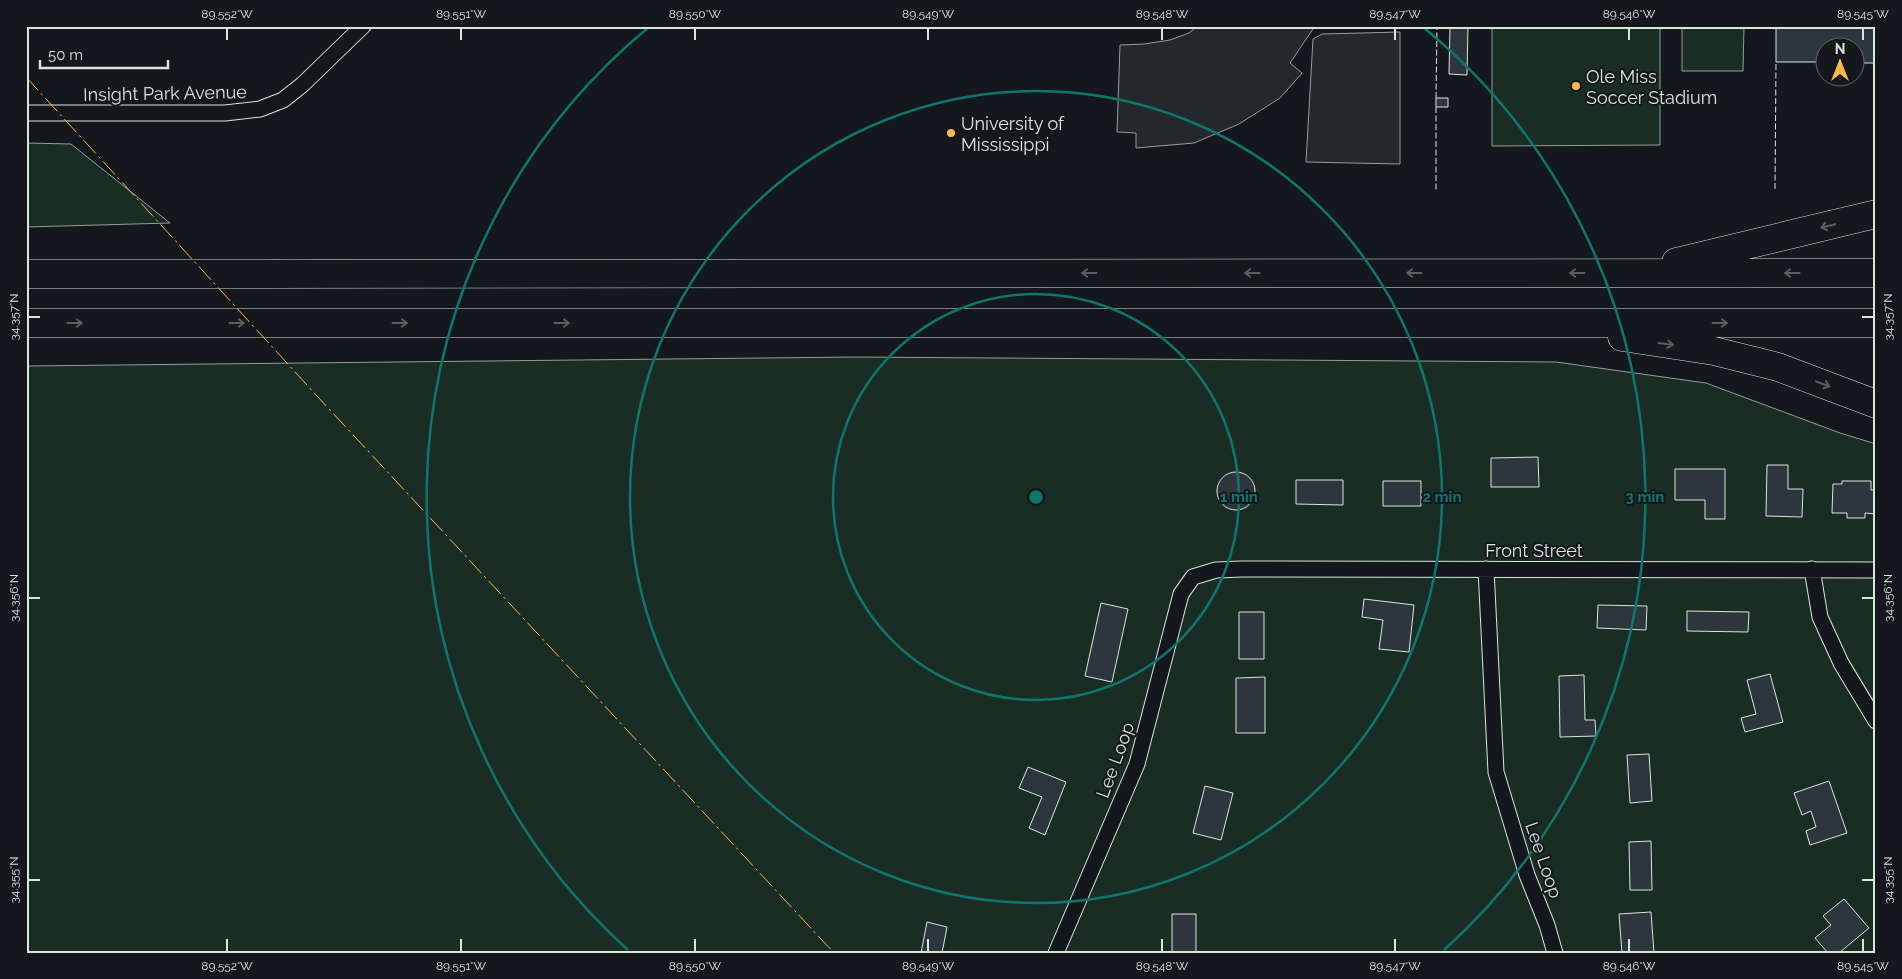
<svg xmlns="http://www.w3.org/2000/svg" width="1902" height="979" font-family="Raleway,sans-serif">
<rect width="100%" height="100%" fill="#14181c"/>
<!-- green -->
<path fill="#1a2d24" stroke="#939e99" d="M 1492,26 L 1660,26 L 1660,145 L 1492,146 Z
M 1682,26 L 1744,26 L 1743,71 L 1682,71 Z
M 26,143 L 71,144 L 170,223 L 26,227 Z
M 855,357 L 1556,362 L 1706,383 L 1840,433 L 1876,444 L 1876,953 L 26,953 L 26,366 Z"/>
<!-- parking -->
<path fill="#24282b" stroke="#939e99" d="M 1198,26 L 1315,26 L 1290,63 L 1302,73 L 1280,98 L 1239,124 L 1194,143 L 1136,148 L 1136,133 L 1117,132 L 1120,45 L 1144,44 L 1170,40 L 1189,33 Z
M 1400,32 L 1400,164 L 1306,162 L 1313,39 L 1322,34 Z"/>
<!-- building -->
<path fill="#2c363c" stroke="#d8e6dc" d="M 1450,26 L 1468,26 L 1467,75 L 1449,74 Z
M 1776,26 L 1876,26 L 1876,63 L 1854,63 L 1854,48 L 1824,48 L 1824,62 L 1776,62 Z
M 1436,98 L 1448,98 L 1448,107 L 1436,107 Z
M 1538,457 L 1539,487 L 1491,487 L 1491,458 Z
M 1767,465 L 1788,465 L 1788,489 L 1803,489 L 1802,517 L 1766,516 Z
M 1675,469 L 1725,469 L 1725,519 L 1705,519 L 1705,500 L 1675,500 Z
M1217 491a19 19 0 1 1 38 0a19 19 0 1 1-38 0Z
M 1296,480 L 1343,480 L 1343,505 L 1296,504 Z
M 1383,481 L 1421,481 L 1421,506 L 1383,506 Z
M 1842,481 L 1871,481 L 1871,490 L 1876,490 L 1876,514 L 1865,513 L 1865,518 L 1847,518 L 1847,513 L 1832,513 L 1833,484 L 1842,484 Z
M 1364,599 L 1414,605 L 1409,652 L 1379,649 L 1383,620 L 1362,617 Z
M 1101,603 L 1128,609 L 1112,682 L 1085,676 Z
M 1598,605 L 1647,606 L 1646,630 L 1597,628 Z
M 1687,611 L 1749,612 L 1748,632 L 1687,631 Z
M 1239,612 L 1264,612 L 1264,659 L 1239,659 Z
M 1770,674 L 1783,722 L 1745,732 L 1741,718 L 1756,714 L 1747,680 Z
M 1584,675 L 1585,720 L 1595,720 L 1596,736 L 1560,737 L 1559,676 Z
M 1265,677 L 1265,733 L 1236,733 L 1236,678 Z
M 1649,754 L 1652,801 L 1630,803 L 1627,755 Z
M 1028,767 L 1066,782 L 1045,835 L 1029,828 L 1042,797 L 1019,788 Z
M 1829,781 L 1847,833 L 1810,845 L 1806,831 L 1816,827 L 1811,811 L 1802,815 L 1794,793 Z
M 1205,786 L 1233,793 L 1221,840 L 1193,833 Z
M 1651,841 L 1652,890 L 1630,890 L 1629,842 Z
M 1844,899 L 1869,928 L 1839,953 L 1828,953 L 1815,938 L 1831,925 L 1823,916 Z
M 1651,912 L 1654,953 L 1622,953 L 1619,914 Z
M 1172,914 L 1196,914 L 1196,953 L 1172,953 Z
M 927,922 L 947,927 L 942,953 L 921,953 Z"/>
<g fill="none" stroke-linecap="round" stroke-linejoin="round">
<!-- street casing -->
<g stroke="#d8e6dc" stroke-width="17">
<path id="street" d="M 26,113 L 225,113 L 260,109 L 283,100 L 302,85 L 363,26
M 1486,569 L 1496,772 L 1527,875 L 1547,925 L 1555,953
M 1812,569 L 1820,617 L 1841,663 L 1876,721
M 1056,953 L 1137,764 L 1181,594 L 1193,577 L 1216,570 L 1242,569 L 1876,570"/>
</g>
<!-- highway casing -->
<g stroke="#d8e6dc" stroke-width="29">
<path id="highway" d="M 1676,262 L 1876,214
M 26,274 L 1876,273
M 26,323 L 1876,323
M 1622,337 L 1714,351 L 1778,367 L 1876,404"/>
</g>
<!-- street -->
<use href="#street" stroke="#14181c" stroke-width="15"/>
<!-- highway -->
<use href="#highway" stroke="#14181c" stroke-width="28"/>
<!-- fence -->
<path stroke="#d8e6dc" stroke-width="1" stroke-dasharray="6 2.5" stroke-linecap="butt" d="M 1436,98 L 1437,26
M 1436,107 L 1436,190
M 1775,189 L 1776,62"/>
<!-- power -->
<path stroke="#ffb74d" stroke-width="1" stroke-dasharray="18 4 2.5 4" stroke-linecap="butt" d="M 26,77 L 317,396 L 834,953"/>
</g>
<!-- one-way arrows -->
<defs><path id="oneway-shaft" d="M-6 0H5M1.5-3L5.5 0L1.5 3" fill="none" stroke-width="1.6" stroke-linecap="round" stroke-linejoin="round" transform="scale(1.25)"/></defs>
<g stroke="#59605f">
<use href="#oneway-shaft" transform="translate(1828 226) rotate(166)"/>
<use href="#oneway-shaft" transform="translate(1089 273) rotate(180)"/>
<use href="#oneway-shaft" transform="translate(1252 273) rotate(180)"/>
<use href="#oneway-shaft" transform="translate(1414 273) rotate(180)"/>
<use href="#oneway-shaft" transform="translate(1577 273) rotate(180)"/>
<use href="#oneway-shaft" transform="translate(1792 273) rotate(180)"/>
<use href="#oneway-shaft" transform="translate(75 323)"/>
<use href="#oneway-shaft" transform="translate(237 323)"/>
<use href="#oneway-shaft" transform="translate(400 323)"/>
<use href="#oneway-shaft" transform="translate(562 323)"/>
<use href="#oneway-shaft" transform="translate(1720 323)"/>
<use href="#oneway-shaft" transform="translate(1666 344) rotate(8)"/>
<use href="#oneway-shaft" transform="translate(1823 384) rotate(21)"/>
</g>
<!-- ticks -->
<path fill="none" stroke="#d8e6dc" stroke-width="2" d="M 227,28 L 227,40M 461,28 L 461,40M 695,28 L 695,40M 928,28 L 928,40M 1162,28 L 1162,40M 1395,28 L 1395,40M 1629,28 L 1629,40M 1863,28 L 1863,40M 28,317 L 40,317M 1862,317 L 1874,317M 28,598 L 40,598M 1862,598 L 1874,598M 28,880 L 40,880M 1862,880 L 1874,880M 227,939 L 227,952M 461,939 L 461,952M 695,939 L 695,952M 928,939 L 928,952M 1162,939 L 1162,952M 1395,939 L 1395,952M 1629,939 L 1629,952M 1863,939 L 1863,952"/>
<!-- distance rings -->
<g fill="none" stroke="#0f766e" stroke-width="2.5">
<circle cx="1036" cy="497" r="203"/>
<circle cx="1036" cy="497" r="406"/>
<path d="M628 950A609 609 0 0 1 649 27M1423 27A609 609 0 0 1 1444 950"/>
</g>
<!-- markers -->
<g fill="#ffb74d" stroke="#14181c" stroke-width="2">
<circle cx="1576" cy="86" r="5"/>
<circle cx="951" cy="133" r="5"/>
</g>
<g text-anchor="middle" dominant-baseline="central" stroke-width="4" stroke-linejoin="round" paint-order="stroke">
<!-- poi labels -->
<g font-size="18" fill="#d8e6dc" stroke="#14181c" text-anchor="start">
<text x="1586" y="76">Ole Miss<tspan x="1586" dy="21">Soccer Stadium</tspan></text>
<text x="961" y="123">University of<tspan x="961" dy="21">Mississippi</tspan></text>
</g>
<!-- street labels -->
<g font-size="18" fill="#d8e6dc" stroke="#14181c">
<text transform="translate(165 93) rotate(-1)">Insight Park Avenue</text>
<text x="1534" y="550">Front Street</text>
<text transform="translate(1115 760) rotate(-70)">Lee Loop</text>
<text transform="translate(1544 860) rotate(71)">Lee Loop</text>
</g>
</g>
<circle cx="1036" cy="497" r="8" fill="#0f766e" stroke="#14181c" stroke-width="2.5"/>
<g font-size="15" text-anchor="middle" font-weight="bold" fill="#0f766e" stroke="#14181c" stroke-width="4" stroke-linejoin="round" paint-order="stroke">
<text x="1239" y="502">1 min</text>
<text x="1442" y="502">2 min</text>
<text x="1645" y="502">3 min</text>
</g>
<!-- border -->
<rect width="1902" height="979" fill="none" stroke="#14181c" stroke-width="55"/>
<!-- north arrow -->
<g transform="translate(1840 62)"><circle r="24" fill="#14181c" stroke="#626a69"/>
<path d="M0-4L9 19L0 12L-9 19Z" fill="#ffb74d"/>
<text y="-8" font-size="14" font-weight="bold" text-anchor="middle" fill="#d8e6dc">N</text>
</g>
<!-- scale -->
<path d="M40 60v8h128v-8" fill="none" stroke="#d8e6dc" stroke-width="2.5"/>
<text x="48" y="60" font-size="15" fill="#d8e6dc" stroke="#14181c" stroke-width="4" paint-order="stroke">50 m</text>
<rect x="28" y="28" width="1846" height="924" fill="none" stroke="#d8e6dc" stroke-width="2"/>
<g font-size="12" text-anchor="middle" fill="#d8e6dc">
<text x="227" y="18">89.552°W</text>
<text x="461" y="18">89.551°W</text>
<text x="695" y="18">89.550°W</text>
<text x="928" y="18">89.549°W</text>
<text x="1162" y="18">89.548°W</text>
<text x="1395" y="18">89.547°W</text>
<text x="1629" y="18">89.546°W</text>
<text x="1863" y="18">89.545°W</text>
<text transform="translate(14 317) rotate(-90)" y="4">34.357°N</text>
<text transform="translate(1888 317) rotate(-90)" y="4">34.357°N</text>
<text transform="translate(14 598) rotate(-90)" y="4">34.356°N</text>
<text transform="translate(1888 598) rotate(-90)" y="4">34.356°N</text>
<text transform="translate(14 880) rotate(-90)" y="4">34.355°N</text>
<text transform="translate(1888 880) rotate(-90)" y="4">34.355°N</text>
<text x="227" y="970">89.552°W</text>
<text x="461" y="970">89.551°W</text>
<text x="695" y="970">89.550°W</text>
<text x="928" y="970">89.549°W</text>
<text x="1162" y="970">89.548°W</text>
<text x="1395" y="970">89.547°W</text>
<text x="1629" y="970">89.546°W</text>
<text x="1863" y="970">89.545°W</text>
</g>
</svg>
